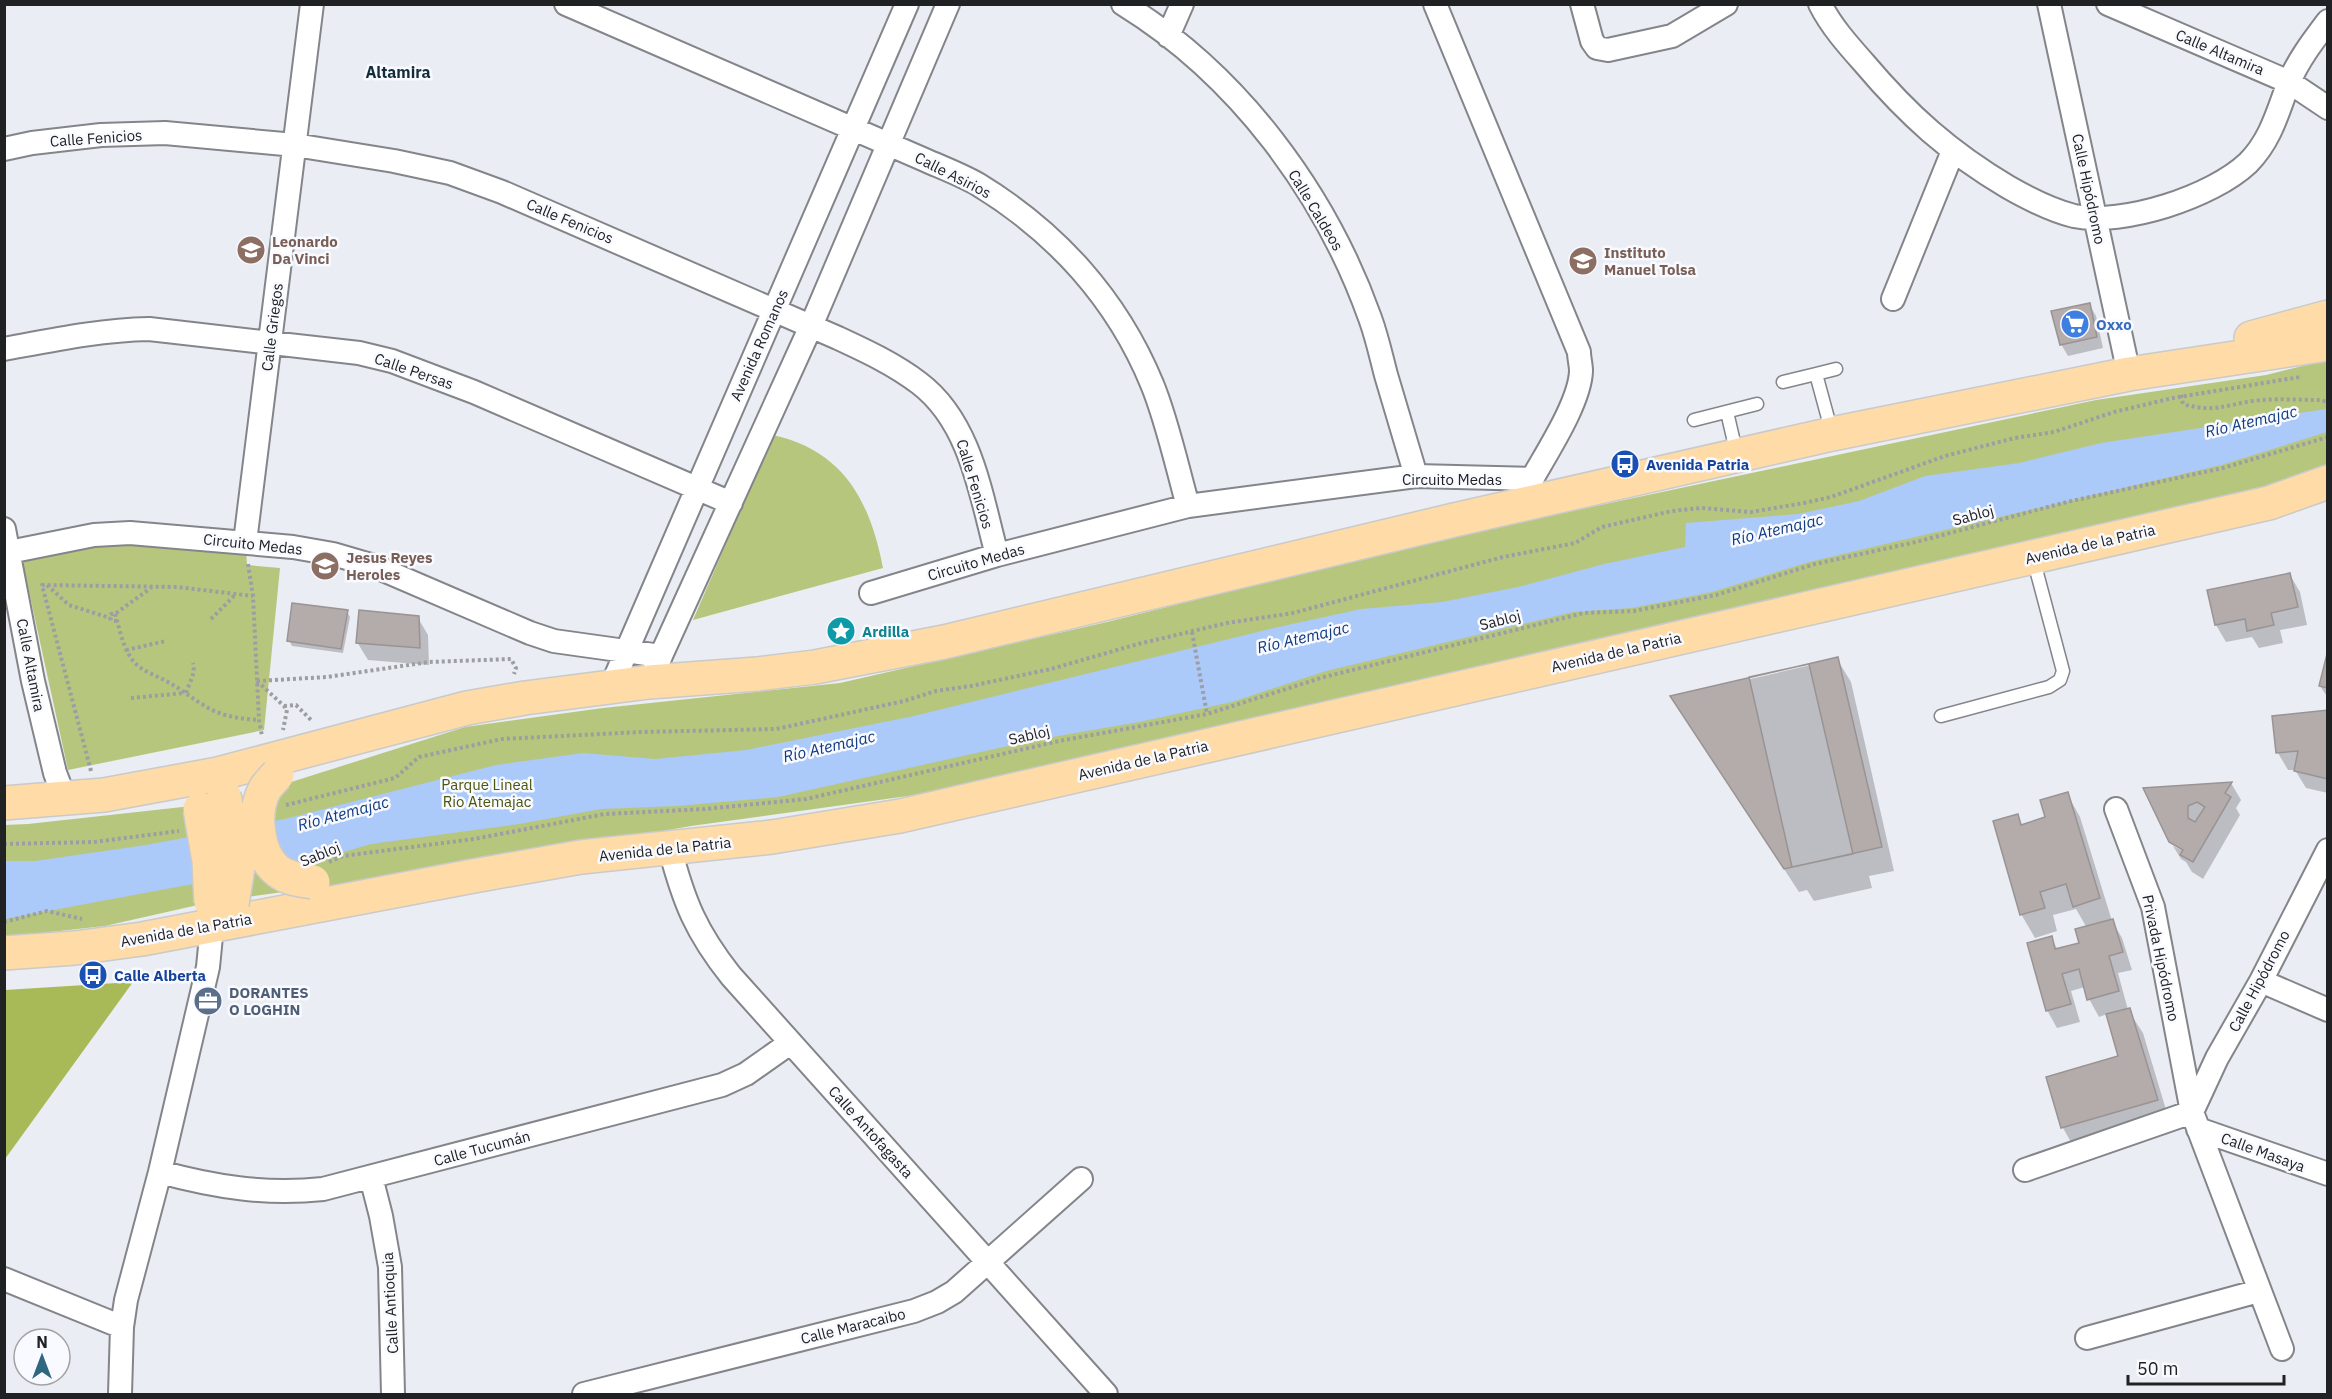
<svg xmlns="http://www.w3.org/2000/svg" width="2332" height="1399" font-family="'IBM Plex Sans',sans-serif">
<rect width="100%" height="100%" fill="#eaedf3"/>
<!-- green -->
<path fill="#b6c77d" d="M 2327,360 L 2327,475 L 1637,634 L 915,795 L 691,826 L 422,873 L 211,902 L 105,926 L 5,937 L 4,825 L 28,824 L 228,802 L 465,727 L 603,708 L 840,683 L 1107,622 L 1440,539 L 2096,400 L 2266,375 Z
M 773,435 C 844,451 870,501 883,568 L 693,620 Z
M 130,540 L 246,548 L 247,565 L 280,568 L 264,730 L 68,770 L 21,555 Z"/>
<!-- forest -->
<path fill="#a7ba57" d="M 133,982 L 5,1159 L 5,990 Z"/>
<!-- water -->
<path fill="#abc9f9" d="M 2326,409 L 2327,432 L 2221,465 L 1809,562 L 1712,592 L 1632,608 L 1573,612 L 1326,671 L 1232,702 L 1139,722 L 1035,740 L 778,797 L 677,806 L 601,809 L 519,824 L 371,844 L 306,863 L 5,919 L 5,861 L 35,861 L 146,845 L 285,819 L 496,765 L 583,753 L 655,759 L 746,750 L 914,716 L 1274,628 L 1361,609 L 1442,602 L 1518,587 L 1604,564 L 1685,547 L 1686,523 L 1798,514 L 1859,501 L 1925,476 L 2019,463 L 2101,443 Z"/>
<!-- shadow -->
<path fill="#0003" d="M 2089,304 L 2096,316 L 2103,348 L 2068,356 L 2061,344 Z
M 2290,575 L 2300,592 L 2307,625 L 2280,630 L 2283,643 L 2259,648 L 2252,637 L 2226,642 L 2216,625 Z
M 347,612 L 350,617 L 343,653 L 292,646 L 289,640 Z
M 418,618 L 428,635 L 429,665 L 368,660 L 357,642 Z
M 2328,657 L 2328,698 L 2320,686 Z
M 1837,659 L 1851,682 L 1894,871 L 1869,876 L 1872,888 L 1814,901 L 1807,890 L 1799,892 L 1672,697 Z
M 2328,712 L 2328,793 L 2306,788 L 2295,770 L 2288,770 L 2278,753 L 2274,717 Z
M 2231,783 L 2241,800 L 2236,808 L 2240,815 L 2203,879 L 2192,872 L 2186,862 L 2181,859 L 2173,846 L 2189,854 L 2145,789 Z
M 2067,794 L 2080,817 L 2112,921 L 2122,938 L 2132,970 L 2118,973 L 2128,1010 L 2143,1033 L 2170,1123 L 2076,1151 L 2063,1128 L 2048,1078 L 2120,1057 L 2107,1014 L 2099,1017 L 2089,999 L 2085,987 L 2071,991 L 2080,1022 L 2057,1028 L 2047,1010 L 2051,938 L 2058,950 L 2080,944 L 2087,928 L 2076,909 L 2053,915 L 2057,931 L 2035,938 L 2021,914 L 2017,815 L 2023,826 L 2047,818 Z"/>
<!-- building -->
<path fill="#b3acab" stroke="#9a9393" stroke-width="1.5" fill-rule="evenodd" d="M 2090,303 L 2097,337 L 2060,345 L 2051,311 Z
M 2290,573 L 2298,607 L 2271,613 L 2274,625 L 2247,631 L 2245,619 L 2215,625 L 2207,590 Z
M 292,603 L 348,610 L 341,649 L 287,641 Z
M 359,610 L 419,616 L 420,648 L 356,643 Z
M 2328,650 L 2328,688 L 2319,686 Z
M 1838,657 L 1882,847 L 1784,869 L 1670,696 Z
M 1809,664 L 1853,854 L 1792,867 L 1749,677 Z
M 2328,710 L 2328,779 L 2294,771 L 2298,751 L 2276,753 L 2272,716 Z
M 2232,782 L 2225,793 L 2231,797 L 2193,862 L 2180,855 L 2183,850 L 2169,842 L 2143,788 ZM 2197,802 L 2205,807 L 2195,822 L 2188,818 L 2188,806 Z
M 2068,792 L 2100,898 L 2073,907 L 2066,884 L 2040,892 L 2045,908 L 2020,915 L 1993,821 L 2018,814 L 2021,825 L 2045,817 L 2040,800 Z
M 2113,919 L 2123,952 L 2109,956 L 2119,991 L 2087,1000 L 2079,969 L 2062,974 L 2071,1004 L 2046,1011 L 2027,943 L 2052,936 L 2055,949 L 2079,943 L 2075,929 Z
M 2130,1008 L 2158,1100 L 2061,1128 L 2046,1077 L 2118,1056 L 2106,1014 Z"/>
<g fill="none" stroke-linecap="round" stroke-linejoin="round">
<!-- lane casing -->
<g stroke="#83858a" stroke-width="15">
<path id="lane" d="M 1816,374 L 1836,369
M 1783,382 L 1816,374 L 1832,433
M 1727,412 L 1737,455
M 1694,420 L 1757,404
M 1941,716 L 2049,687 L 2060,680 L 2063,671 L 2033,558"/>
</g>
<!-- street casing -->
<g stroke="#83858a" stroke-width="26">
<path id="street" d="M 566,4 L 925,160 C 943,168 962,175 979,185 C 1056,232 1117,299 1152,384 C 1167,420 1177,467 1188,506
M 1123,4 C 1238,75 1325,192 1370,318 C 1377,337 1381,356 1386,375 C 1396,409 1406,443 1416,476
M 1435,4 L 1579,352 C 1579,358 1581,365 1581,371 C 1580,402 1547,452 1532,479
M 1582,4 L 1592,41 L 1597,48 L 1608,50 L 1672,36 L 1726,4
M 1820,4 C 1831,26 1848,45 1864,63 C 1908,115 1949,152 2008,187 C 2029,199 2050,210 2074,216 C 2123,226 2212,197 2248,163 C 2271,140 2278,111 2289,82 C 2299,59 2313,41 2328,21
M 2049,4 L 2129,374
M 2108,4 L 2289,82 L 2328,108
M 1168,36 L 1182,4
M 4,149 L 32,143 L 101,135 L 165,133 L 295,145 L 394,161 L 450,173 L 502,192 L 838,338 C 866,351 894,364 919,383 C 971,422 981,496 997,555
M 1893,299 L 1953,151
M 4,349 C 53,340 100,330 149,329 L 359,353 L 392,361 L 474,392 L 731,503
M 4,529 L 33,681 L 55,773 L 65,799
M 245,542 L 312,4
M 9,552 L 94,535 L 130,533 L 293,547 L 333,554 L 374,566 L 530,633 L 554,641 L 661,656
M 871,593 L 997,555 L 1188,506 L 1416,476 L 1532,479
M 649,682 L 811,326 L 948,4
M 611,687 L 907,4
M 2116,809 L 2153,907 L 2192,1112 L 2282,1349
M 670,849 C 684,902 696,932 731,976 L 1106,1394
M 2261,981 L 2328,1010
M 2198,1129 L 2328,1174
M 2025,1170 L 2192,1112 L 2217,1058 L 2261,981 L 2328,850
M 160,1172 C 215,1187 266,1195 323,1189 L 722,1085 L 746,1074 L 790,1043
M 371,1177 L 381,1216 L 390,1267 L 393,1394
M 4,1279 L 122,1327
M 2087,1338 L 2259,1291
M 120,1394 L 122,1327 L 126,1300 L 160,1172 L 208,967 L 212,926
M 584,1394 L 914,1311 L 937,1302 L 954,1292 L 1081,1179"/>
</g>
<!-- primary casing -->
<g stroke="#c9caca" stroke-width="36">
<path id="primary" d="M 2251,338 L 2328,317
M 4,803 L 104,795 L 218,774 L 467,708 L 525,698 L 649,682 L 757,674 L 815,667 L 944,642 L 1454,520 L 1832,434 L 2129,374 L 2328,344
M 4,953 L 75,948 L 142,939 L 468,877 L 581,857 L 772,837 L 900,816 L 2269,503 L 2328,482"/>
</g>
<!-- path -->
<path stroke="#9c9ea2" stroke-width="4" stroke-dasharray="3 3" stroke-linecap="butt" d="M 2181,395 L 2183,404 C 2213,413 2225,405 2253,401 C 2275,398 2298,400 2320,400 L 2328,402
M 248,564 L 253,596 L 259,720 L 262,736
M 47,585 L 69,605 L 110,618
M 115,614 C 120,630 123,649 134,662 C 142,671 155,675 166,681 C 180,688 191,698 205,706 C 220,716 241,719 259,720
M 211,619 L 234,596
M 117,621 L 112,621 L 110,618 L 111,614 L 115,614 L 152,587
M 1192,632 L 1207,714
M 126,650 L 166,641
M 257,681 L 327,677 L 429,662 L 511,659 L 516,668 L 514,674
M 257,681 L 284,706 L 287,710 L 283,730
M 186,693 C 189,683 196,674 193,663
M 131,698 L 185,693
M 284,706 L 296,705 L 312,721
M 91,771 L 42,585 L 177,587 L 253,596
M 286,805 L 395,778 L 419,757 L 502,739 L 641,732 L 776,729 L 804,723 L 904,701 L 936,691 L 971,686 L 1051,669 L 1138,644 L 1227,623 L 1293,613 L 1503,557 L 1575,543 L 1602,527 L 1672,511 L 1701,508 L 1751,512 L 1804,503 L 1831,497 L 1945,456 L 2015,438 L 2054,432 L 2114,412 L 2173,398 L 2300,377
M 4,844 L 94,842 L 179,831
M 329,862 L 343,856 L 474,839 L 605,814 L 705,809 L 806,799 L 1059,741 L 1207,714 L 1324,677 L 1584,613 L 1634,611 L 1716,595 L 1815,564 L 1916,542 L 2067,502 L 2223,468 L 2328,437
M 4,922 L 47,911 L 82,919"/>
<!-- lane -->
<use href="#lane" stroke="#fff" stroke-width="12"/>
<!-- street -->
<use href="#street" stroke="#fff" stroke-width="22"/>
<!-- primary -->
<use href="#primary" stroke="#ffdba8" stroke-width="33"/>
<!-- primary-bridge casing -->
<g stroke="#c9caca" stroke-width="36" stroke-linecap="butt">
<path id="primary-bridge" d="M 277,775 C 273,779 268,784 265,789 C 252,812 257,855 278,871 C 288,879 301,880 313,882
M 224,795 L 238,867 L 232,904
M 200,809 L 209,861 L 211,902"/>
</g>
<!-- primary-bridge -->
<use href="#primary-bridge" stroke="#ffdba8" stroke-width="33"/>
</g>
<!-- icons -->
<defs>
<g id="school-disc" transform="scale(1.5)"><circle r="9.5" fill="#8d6e63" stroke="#f8faff"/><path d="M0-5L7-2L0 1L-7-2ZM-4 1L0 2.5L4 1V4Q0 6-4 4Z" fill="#fff"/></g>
<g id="supermarket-disc" transform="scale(1.5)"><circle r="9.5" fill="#3f7fe0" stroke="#f8faff"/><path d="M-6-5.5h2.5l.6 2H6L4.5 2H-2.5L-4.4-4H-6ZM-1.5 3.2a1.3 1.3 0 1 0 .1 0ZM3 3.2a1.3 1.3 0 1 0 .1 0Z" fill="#fff"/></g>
<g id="bus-disc" transform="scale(1.5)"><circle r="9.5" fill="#1a4fb4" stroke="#f8faff"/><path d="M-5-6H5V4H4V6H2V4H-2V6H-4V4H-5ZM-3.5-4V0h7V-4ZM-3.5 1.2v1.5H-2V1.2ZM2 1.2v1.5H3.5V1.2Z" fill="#fff"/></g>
<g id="sight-disc" transform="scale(1.5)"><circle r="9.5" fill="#0f9aa8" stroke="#f8faff"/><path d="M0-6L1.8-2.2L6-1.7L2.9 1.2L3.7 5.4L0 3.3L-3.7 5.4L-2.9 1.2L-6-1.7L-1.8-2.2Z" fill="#fff"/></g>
<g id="office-disc" transform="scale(1.5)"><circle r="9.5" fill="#5c6f8a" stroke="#f8faff"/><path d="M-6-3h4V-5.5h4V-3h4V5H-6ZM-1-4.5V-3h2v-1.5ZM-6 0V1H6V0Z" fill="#fff"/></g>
</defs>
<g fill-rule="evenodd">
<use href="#school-disc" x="251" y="250"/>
<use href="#school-disc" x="1583" y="261"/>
<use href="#supermarket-disc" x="2075" y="324"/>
<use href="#bus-disc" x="1625" y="464"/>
<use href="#school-disc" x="325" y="566"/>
<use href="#sight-disc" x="841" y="631"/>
<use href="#bus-disc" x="93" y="975"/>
<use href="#office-disc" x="208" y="1001"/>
</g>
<g text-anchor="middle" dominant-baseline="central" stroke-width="5" stroke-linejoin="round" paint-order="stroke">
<!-- street labels -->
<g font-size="15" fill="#202123" stroke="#f8faff">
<text transform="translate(2220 52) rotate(23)">Calle Altamira</text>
<text transform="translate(96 138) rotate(-4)">Calle Fenicios</text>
<text transform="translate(953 175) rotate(27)">Calle Asirios</text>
<text transform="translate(2089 189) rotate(78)">Calle Hipódromo</text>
<text transform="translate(1316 210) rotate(59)">Calle Caldeos</text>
<text transform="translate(570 221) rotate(23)">Calle Fenicios</text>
<text transform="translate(272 327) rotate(-83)">Calle Griegos</text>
<text transform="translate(759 345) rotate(-66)">Avenida Romanos</text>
<text transform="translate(414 371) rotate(19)">Calle Persas</text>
<text x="1452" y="479">Circuito Medas</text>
<text transform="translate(975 484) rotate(73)">Calle Fenicios</text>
<text transform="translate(1973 515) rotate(-15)">Sabloj</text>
<text transform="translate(253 544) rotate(6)">Circuito Medas</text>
<text transform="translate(2090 544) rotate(-13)">Avenida de la Patria</text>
<text transform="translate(976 562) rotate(-16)">Circuito Medas</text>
<text transform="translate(1500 620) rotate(-14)">Sabloj</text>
<text transform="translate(1616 652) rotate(-13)">Avenida de la Patria</text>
<text transform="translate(31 665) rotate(79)">Calle Altamira</text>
<text transform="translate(1029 735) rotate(-13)">Sabloj</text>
<text transform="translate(1143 760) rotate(-13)">Avenida de la Patria</text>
<text transform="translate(665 849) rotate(-6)">Avenida de la Patria</text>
<text transform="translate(320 854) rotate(-22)">Sabloj</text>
<text transform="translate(186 930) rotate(-10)">Avenida de la Patria</text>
<text transform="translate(2161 958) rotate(78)">Privada Hipódromo</text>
<text transform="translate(2259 981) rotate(-62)">Calle Hipódromo</text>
<text transform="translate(871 1132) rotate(48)">Calle Antofagasta</text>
<text transform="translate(482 1148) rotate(-15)">Calle Tucumán</text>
<text transform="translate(2263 1152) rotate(20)">Calle Masaya</text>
<text transform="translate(390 1303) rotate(-93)">Calle Antioquia</text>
<text transform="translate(853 1326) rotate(-14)">Calle Maracaibo</text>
</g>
<!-- education labels -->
<g font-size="15" font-weight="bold" fill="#785e54" stroke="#f8faff" text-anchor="start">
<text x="272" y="241">Leonardo<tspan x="272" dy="17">Da Vinci</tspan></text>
<text x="1604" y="252">Instituto<tspan x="1604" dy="17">Manuel Tolsa</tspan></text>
<text x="346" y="557">Jesus Reyes<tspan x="346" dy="17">Heroles</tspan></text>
</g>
<!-- shop labels -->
<g font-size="15" font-weight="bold" fill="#366cbe" stroke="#f8faff" text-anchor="start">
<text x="2096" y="324">Oxxo</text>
</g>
<!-- transit labels -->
<g font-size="15" font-weight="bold" fill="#164399" stroke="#f8faff" text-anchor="start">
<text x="1646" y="464">Avenida Patria</text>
<text x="114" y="975">Calle Alberta</text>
</g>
<!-- culture labels -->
<g font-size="15" font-weight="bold" fill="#0d838f" stroke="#f8faff" text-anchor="start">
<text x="862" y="631">Ardilla</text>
</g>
<!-- park labels -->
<g font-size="15" fill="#4a560c" stroke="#f8faff">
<text x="487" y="784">Parque Lineal<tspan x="487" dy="17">Rio Atemajac</tspan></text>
</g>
<!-- service labels -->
<g font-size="15" font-weight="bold" fill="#4e5e75" stroke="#f8faff" text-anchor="start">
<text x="229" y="992">DORANTES<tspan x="229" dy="17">O LOGHIN</tspan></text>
</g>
<!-- neighbourhood labels -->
<g font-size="16" font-weight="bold" fill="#122d39" stroke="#f8faff">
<text x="398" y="72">Altamira</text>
</g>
<!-- water labels -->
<g font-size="16" font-style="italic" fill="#123c81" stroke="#f8faff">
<text transform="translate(2251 421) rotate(-13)">Río Atemajac</text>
<text transform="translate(1777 529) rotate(-13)">Río Atemajac</text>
<text transform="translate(1303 637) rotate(-13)">Río Atemajac</text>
<text transform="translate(829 746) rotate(-13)">Río Atemajac</text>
<text transform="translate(343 813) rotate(-15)">Río Atemajac</text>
</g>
</g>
<!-- border -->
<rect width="2332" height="1399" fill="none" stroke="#202123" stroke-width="12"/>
<!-- north arrow -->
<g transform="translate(42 1357)"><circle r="28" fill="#f8faff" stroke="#a2a3a7" stroke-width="1.5"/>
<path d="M0-4.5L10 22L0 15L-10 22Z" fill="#2f6781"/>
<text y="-9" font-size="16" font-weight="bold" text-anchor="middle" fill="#202123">N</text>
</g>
<!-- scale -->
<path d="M2128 1375v9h156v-9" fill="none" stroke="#202123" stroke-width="3"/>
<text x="2137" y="1375" font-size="18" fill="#202123" stroke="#f8faff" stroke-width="4.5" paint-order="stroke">50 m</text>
</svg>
